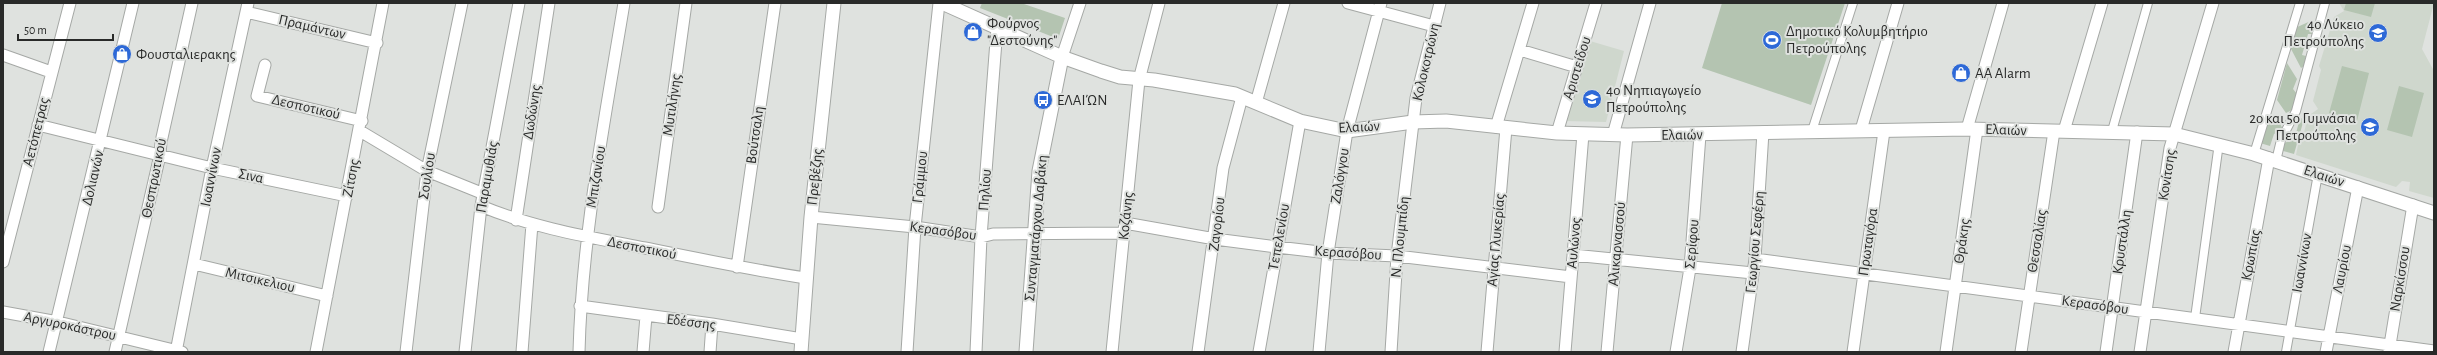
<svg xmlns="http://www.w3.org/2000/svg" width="2437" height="355" font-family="'Alegreya Sans',sans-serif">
<rect width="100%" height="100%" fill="#dfe2df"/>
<!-- built -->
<path fill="#cfd7cd" d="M 2339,3 L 2434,3 L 2422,49 L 2434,71 L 2434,198 L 2409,191 L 2410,182 L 2402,181 L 2396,187 L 2296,155 L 2299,140 L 2303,137 L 2308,116 L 2318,109 L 2313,101 L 2321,70 L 2319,66 L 2334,17 L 2344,11 Z
M 1590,41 L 1624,51 L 1606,122 L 1564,121 Z"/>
<!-- green -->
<path fill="#b4c4b1" d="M 982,3 L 1021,3 L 1065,18 L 1058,39 L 980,8 Z
M 1722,3 L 1845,3 L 1811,105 L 1702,68 Z
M 2346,3 L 2375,3 L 2371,17 L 2344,10 Z
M 2313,20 L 2315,23 L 2312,34 L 2308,34 L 2302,55 L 2306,56 L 2304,66 L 2301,68 L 2290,47 L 2295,28 Z
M 2287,63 L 2297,79 L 2293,89 L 2297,94 L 2292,110 L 2286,113 L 2277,100 Z
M 2342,66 L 2369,73 L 2357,121 L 2329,113 Z
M 2399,86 L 2424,93 L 2412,137 L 2387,130 Z
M 2300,118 L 2304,119 L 2294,154 L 2283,151 L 2285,143 L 2295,137 Z
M 2277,119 L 2283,129 L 2274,134 L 2270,146 L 2260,143 L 2264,127 Z"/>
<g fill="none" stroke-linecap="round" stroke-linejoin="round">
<!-- pedestrian casing -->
<g stroke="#a5a8a5" stroke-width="10">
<path id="pedestrian" d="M 1812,131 L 1853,3
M 2112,131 L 2148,3
M 2254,154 L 2300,3
M 2276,161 L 2281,140 L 2296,111 L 2325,3
M 2195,318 L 2219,143
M 2286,352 L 2318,174"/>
</g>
<!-- minor casing -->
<g stroke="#a5a8a5" stroke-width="13">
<path id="minor" d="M 1348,3 L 1434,26
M 246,12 L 377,43
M 1520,50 L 1577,67
M 3,55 L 51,72
M 1062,57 L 1080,3
M 265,65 L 257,96 L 362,121
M 1256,103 L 1284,3
M 38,125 L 212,168 L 347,196
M 1496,127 L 1533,3
M 1967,129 L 2003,3
M 1861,130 L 1898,3
M 360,131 L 427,171 L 484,194
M 2064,131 L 2102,3
M 1557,133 L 1596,3
M 1613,135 L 1650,3
M 481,206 C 534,228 589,237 645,248 C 699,259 752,270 806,278
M 658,207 L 686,3
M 811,217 L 915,227 L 981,237 L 993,234 L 1124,233
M 516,220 L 549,3
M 1125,223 L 1215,239 L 1277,247 L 1328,253 L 1397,256 L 1571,277
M 1573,255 L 1753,273
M 1755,259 L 2434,351
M 3,262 L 70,3
M 194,264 L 327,296
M 737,267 L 775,3
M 580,306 L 712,324 L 802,339
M 3,312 L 58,322 L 182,352
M 2389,351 L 2413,205
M 49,352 L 133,3
M 115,352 L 160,155 L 161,142 L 192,3
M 176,352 L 212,168 L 248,3
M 316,352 L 383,3
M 406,352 L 427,171 L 462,3
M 465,352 L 481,206 L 519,3
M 522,352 L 532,224
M 579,352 C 582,234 605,119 624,3
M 643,352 L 646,316
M 710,352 L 712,324
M 907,352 L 915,227 L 939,3
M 976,352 L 981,237 L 997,28
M 1112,352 L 1139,80 L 1159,3
M 1198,352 L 1223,168 L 1242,97
M 1259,352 L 1300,121
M 1319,352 L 1328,253 L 1347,131 L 1381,3
M 1391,352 L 1397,256 L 1416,98 L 1440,3
M 1487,352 L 1506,128
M 1565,352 L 1583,134
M 1607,352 L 1627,135
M 1676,352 L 1690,268 L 1700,135
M 1742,352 L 1755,259 L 1763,132
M 1853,352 L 1884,131
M 1946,352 L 1977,129
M 2021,352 L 2054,131
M 2106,352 L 2137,132
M 2140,352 L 2170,148 L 2213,3
M 2234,352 L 2269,158
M 2326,352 L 2358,187"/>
</g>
<!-- tertiary casing -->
<g stroke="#a5a8a5" stroke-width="15">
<path id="tertiary" d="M 942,3 L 1062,57 L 1101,71 L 1120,77 L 1154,80 L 1235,94 L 1300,121 L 1347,131 L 1413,122 L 1446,121 L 1557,133 L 1627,135 L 1967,129 L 2174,134 L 2254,154 L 2434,213
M 801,352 L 811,217 L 834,3
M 1026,352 L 1039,171 L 1062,57"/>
</g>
<!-- pedestrian -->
<use href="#pedestrian" stroke="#fff" stroke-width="8"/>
<!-- minor -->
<use href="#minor" stroke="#fff" stroke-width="11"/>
<!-- tertiary -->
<use href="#tertiary" stroke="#fff" stroke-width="13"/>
</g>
<!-- icons -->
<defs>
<g id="shop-disc" transform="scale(1)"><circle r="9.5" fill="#2e69d7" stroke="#dfe2df"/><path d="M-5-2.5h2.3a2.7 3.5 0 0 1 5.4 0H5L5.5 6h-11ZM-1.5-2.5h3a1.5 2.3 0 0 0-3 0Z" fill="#fff"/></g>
<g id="school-disc" transform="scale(1)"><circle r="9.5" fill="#2e69d7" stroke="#dfe2df"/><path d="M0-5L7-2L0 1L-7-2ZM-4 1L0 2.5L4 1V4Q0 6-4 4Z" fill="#fff"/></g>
<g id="stadium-disc" transform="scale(1)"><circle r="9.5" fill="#2e69d7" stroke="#dfe2df"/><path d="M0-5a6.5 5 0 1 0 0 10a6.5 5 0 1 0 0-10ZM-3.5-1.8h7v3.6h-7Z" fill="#fff"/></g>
<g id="bus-disc" transform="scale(1)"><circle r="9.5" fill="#2e69d7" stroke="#dfe2df"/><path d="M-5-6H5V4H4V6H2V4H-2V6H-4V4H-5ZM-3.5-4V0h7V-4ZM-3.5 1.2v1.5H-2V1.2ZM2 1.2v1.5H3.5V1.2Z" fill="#fff"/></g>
</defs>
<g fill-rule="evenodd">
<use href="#shop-disc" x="973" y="32"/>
<use href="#school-disc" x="2378" y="33"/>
<use href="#stadium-disc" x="1772" y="40"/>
<use href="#shop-disc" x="122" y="54"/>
<use href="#shop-disc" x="1961" y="73"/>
<use href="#school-disc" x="1592" y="99"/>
<use href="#bus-disc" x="1043" y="100"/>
<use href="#school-disc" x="2370" y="127"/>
</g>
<g text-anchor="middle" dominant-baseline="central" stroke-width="4" stroke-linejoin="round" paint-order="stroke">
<!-- poi labels -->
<g font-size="15" fill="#292a29" stroke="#dfe2df" text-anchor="start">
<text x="987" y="23">Φούρνος<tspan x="987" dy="17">"Δεστούνης"</tspan></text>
<text x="2364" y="24" text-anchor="end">4ο Λύκειο<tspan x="2364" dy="17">Πετρούπολης</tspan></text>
<text x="1786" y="31">Δημοτικό Κολυμβητήριο<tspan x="1786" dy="17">Πετρούπολης</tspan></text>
<text x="136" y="54">Φουσταλιερακης</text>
<text x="1975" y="73">AA Alarm</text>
<text x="1606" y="90">4ο Νηπιαγωγείο<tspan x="1606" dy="17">Πετρούπολης</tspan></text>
<text x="1057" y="100">ΕΛΑΙΏΝ</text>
<text x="2356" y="118" text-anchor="end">2ο και 5ο Γυμνάσια<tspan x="2356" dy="17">Πετρούπολης</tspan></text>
</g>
<!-- street labels -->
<g font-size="15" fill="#292a29" stroke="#dfe2df">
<text transform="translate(312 27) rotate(13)">Πραμάντων</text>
<text transform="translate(1426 62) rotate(-77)">Κολοκοτρώνη</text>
<text transform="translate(1577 68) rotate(-73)">Αριστείδου</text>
<text transform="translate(672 105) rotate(-82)">Μυτιλήνης</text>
<text transform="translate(306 107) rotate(13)">Δεσποτικού</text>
<text transform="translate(532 112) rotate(-81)">Δωδώνης</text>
<text transform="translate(1359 127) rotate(-3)">Ελαιών</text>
<text transform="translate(2006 130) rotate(2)">Ελαιών</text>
<text transform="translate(36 132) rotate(-76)">Αετόπετρας</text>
<text transform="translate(755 135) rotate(-82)">Βούτσαλη</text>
<text transform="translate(1682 135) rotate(-1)">Ελαιών</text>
<text transform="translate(2167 175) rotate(-81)">Κονίτσης</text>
<text transform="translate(251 176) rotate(12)">Σινα</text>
<text transform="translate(427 176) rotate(-81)">Σουλίου</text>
<text transform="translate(1340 176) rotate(-81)">Ζαλόγγου</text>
<text transform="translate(2324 176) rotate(18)">Ελαιών</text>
<text transform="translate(211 177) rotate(-79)">Ιωαννίνων</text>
<text transform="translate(487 177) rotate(-80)">Παραμυθιάς</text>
<text transform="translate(596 177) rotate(-81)">Μπιζανίου</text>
<text transform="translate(815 177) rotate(-84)">Πρεβέζης</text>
<text transform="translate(920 177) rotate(-84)">Γράμμου</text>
<text transform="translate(93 178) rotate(-77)">Δολιανών</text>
<text transform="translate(154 178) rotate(-79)">Θεσπρωτικού</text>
<text transform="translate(351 178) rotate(-79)">Ζίτσης</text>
<text transform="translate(985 190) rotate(-86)">Πηλίου</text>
<text transform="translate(1126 216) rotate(-84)">Κοζάνης</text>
<text transform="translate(1217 224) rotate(-83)">Ζαγορίου</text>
<text transform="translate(1036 228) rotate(-85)">Συνταγματάρχου Δαβάκη</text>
<text transform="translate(943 231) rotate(8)">Κερασόβου</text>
<text transform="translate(1279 237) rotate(-80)">Τεπελενίου</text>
<text transform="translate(1400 237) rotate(-84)">N. Πλουμπίδη</text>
<text transform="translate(1496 240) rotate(-85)">Αγίας Γλυκερίας</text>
<text transform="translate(1962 241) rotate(-82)">Θράκης</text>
<text transform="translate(2037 241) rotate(-81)">Θεσσαλίας</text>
<text transform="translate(1755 242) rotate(-85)">Γεωργίου Σεφέρη</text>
<text transform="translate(1868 242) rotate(-82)">Πρωταγόρα</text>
<text transform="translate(2122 242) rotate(-82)">Κρυστάλλη</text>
<text transform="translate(1574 243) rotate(-85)">Αυλώνος</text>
<text transform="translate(1617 244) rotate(-85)">Αλικαρνασσού</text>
<text transform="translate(1692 244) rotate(-85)">Σερίφου</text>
<text transform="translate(642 248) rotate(11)">Δεσποτικού</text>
<text transform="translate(1348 253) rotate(4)">Κερασόβου</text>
<text transform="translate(2251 255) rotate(-79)">Κρωπίας</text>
<text transform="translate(2302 263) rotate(-80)">Ιωαννίνων</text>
<text transform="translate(2342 269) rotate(-79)">Λαυρίου</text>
<text transform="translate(2400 279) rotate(-81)">Ναρκίσσου</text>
<text transform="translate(260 280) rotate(13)">Μιτσικελιου</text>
<text transform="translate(2095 305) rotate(8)">Κερασόβου</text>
<text transform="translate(691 322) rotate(7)">Εδέσσης</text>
<text transform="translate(70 326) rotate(12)">Αργυροκάστρου</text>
</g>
</g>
<!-- border -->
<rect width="2437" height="355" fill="none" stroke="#292a29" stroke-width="8"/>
<!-- scale -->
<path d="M18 34v6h95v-6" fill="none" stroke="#292a29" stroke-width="2"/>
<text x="24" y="34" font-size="12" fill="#292a29" stroke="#dfe2df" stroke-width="3" paint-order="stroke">50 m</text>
</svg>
